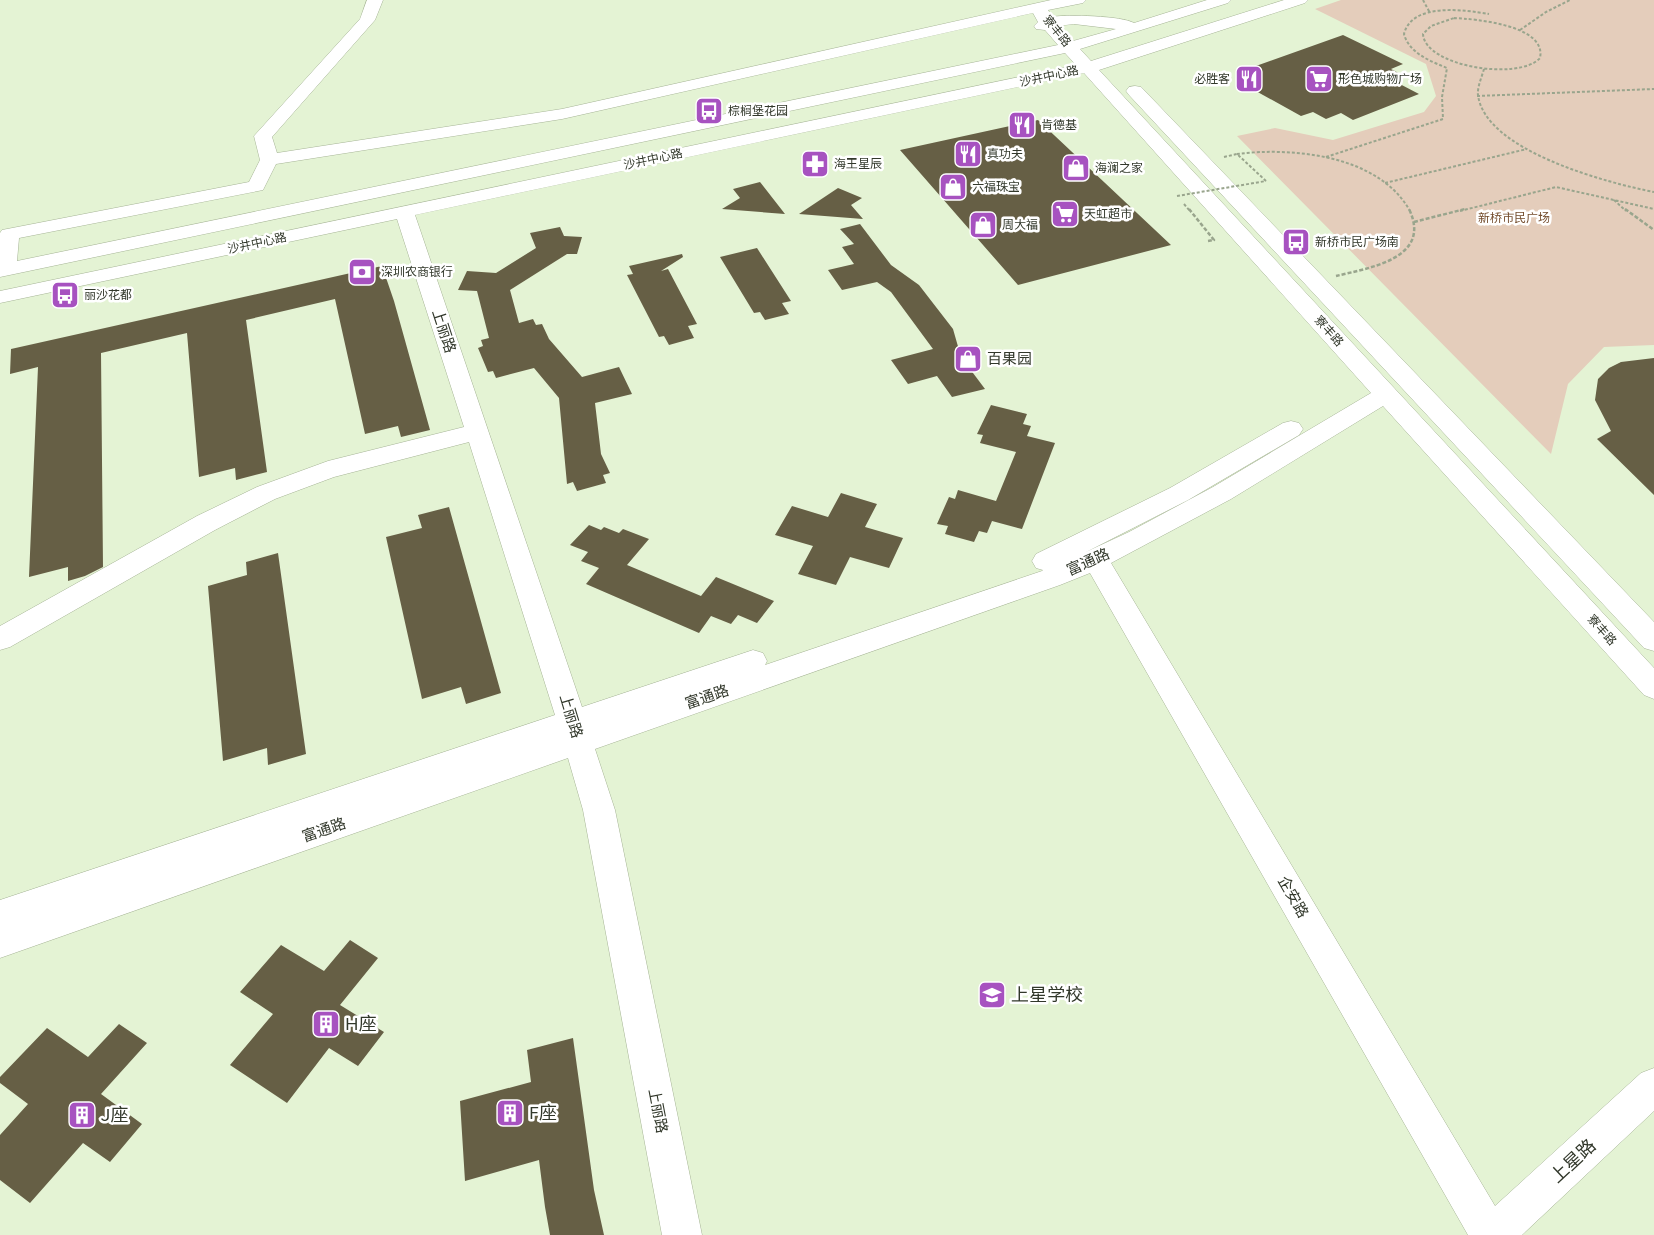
<svg xmlns="http://www.w3.org/2000/svg" width="1654" height="1235" font-family="Figtree,'Noto Sans SC',sans-serif">
<rect width="100%" height="100%" fill="#e4f3d4"/>
<!-- green -->
<path fill="#e4cdbb" d="M 1341,0 L 1654,0 L 1654,345 L 1604,347 L 1568,384 L 1551,454 L 1237,136 L 1275,128 L 1333,140 L 1424,112 L 1436,96 L 1426,64 L 1315,9 Z"/>
<!-- building -->
<path fill="#665f45" d="M 1343,35 L 1403,64 L 1391,69 L 1406,77 L 1394,81 L 1419,94 L 1353,120 L 1341,113 L 1326,119 L 1313,112 L 1301,116 L 1245,85 L 1259,81 L 1242,71 Z
M 1038,120 L 1171,245 L 1018,285 L 900,150 Z
M 760,182 L 785,214 L 722,209 L 740,198 L 733,189 Z
M 838,188 L 862,198 L 851,205 L 863,219 L 799,214 Z
M 860,224 L 891,265 L 919,285 L 953,329 L 961,357 L 985,389 L 952,397 L 937,376 L 908,384 L 891,360 L 933,349 L 891,292 L 877,282 L 842,290 L 828,270 L 854,264 L 842,247 L 854,244 L 840,229 Z
M 560,227 L 564,236 L 582,237 L 577,254 L 567,254 L 510,290 L 519,323 L 533,319 L 536,325 L 542,324 L 549,339 L 582,377 L 619,367 L 632,394 L 595,403 L 601,454 L 610,473 L 603,475 L 606,483 L 577,491 L 573,482 L 567,484 L 559,398 L 534,368 L 496,378 L 493,371 L 488,372 L 478,348 L 483,346 L 481,340 L 489,338 L 477,291 L 458,290 L 467,271 L 496,273 L 536,248 L 530,233 Z
M 757,248 L 791,301 L 782,303 L 789,314 L 765,320 L 760,312 L 754,313 L 720,257 Z
M 682,254 L 683,257 L 661,271 L 668,269 L 697,324 L 688,326 L 694,338 L 669,345 L 664,336 L 659,337 L 627,275 L 633,274 L 629,266 Z
M 382,266 L 394,301 L 430,430 L 401,437 L 398,426 L 365,434 L 335,299 L 246,320 L 267,472 L 236,480 L 235,468 L 199,477 L 187,333 L 101,353 L 103,567 L 85,576 L 68,581 L 68,567 L 29,577 L 38,367 L 10,374 L 11,349 Z
M 1654,358 L 1654,495 L 1597,439 L 1611,431 L 1595,400 L 1598,379 L 1609,368 L 1621,362 Z
M 991,405 L 1027,414 L 1023,424 L 1031,426 L 1027,436 L 1055,443 L 1022,529 L 992,521 L 987,533 L 979,531 L 974,542 L 945,534 L 948,526 L 937,524 L 949,497 L 955,499 L 958,490 L 996,501 L 1016,452 L 980,443 L 983,435 L 977,434 Z
M 841,493 L 877,504 L 865,527 L 903,538 L 889,568 L 850,557 L 836,585 L 798,574 L 813,546 L 775,535 L 792,506 L 828,517 Z
M 449,507 L 501,693 L 466,704 L 461,687 L 422,699 L 386,537 L 422,528 L 418,515 Z
M 589,525 L 601,530 L 604,527 L 619,533 L 623,529 L 649,539 L 627,565 L 701,596 L 716,577 L 774,601 L 757,623 L 738,615 L 731,624 L 711,616 L 699,633 L 586,584 L 599,568 L 581,561 L 588,552 L 570,545 Z
M 278,553 L 306,754 L 268,765 L 267,748 L 223,761 L 208,586 L 247,575 L 246,562 Z
M 350,940 L 378,958 L 340,1005 L 384,1032 L 358,1066 L 329,1048 L 287,1103 L 230,1065 L 273,1014 L 240,992 L 281,945 L 324,971 Z
M 119,1024 L 147,1043 L 101,1094 L 142,1124 L 110,1162 L 83,1143 L 30,1203 L 0,1180 L 0,1135 L 28,1104 L 0,1083 L 0,1077 L 47,1028 L 88,1057 Z
M 573,1038 L 594,1190 L 604,1235 L 550,1235 L 545,1207 L 539,1160 L 465,1181 L 460,1101 L 531,1082 L 527,1050 Z"/>
<g fill="none" stroke-linecap="round" stroke-linejoin="round">
<!-- minor casing -->
<g stroke="#a6b496" stroke-width="1">
<path id="minor" d="M 367,0 L 383,0 L 375,20 L 272,137 L 277,153 L 562,109 L 1051,0 L 1086,0 L 1083,3 L 1048,10 L 1052,17 C 1066,14 1123,16 1134,23 L 1207,0 L 1231,0 L 1228,3 L 1080,49 L 1091,61 L 1284,0 L 1308,0 L 1305,3 L 1099,70 L 1654,668 L 1654,699 L 1644,695 L 1383,406 L 1231,499 L 1111,563 L 1495,1206 L 1641,1073 L 1654,1068 L 1654,1111 L 1522,1235 L 1468,1235 L 1090,573 L 1060,585 L 595,749 L 615,810 L 702,1235 L 662,1235 L 583,810 L 568,758 L 0,958 L 0,900 L 555,715 L 469,442 L 334,477 L 275,499 L 215,530 L 10,647 L 0,650 L 0,626 L 197,516 L 257,487 L 328,461 L 464,427 L 397,219 L 0,303 L 0,291 L 1076,65 L 1065,53 L 0,277 L 0,233 L 2,230 L 249,182 L 260,160 L 254,136 L 360,19 ZM 1033,13 L 1038,22 L 1034,26 L 1036,29 L 1045,30 L 1058,45 L 17,261 L 19,238 L 263,190 L 276,164 L 562,119 ZM 1074,24 L 1116,29 L 1073,41 L 1058,26 ZM 1084,73 L 1371,393 L 1213,487 L 1129,532 L 1086,552 L 1188,500 L 1299,435 L 1303,429 L 1299,423 L 1291,421 L 1283,423 L 1170,488 L 1036,554 L 1032,561 L 1036,568 L 1043,570 L 1042,571 L 765,665 L 767,661 L 763,653 L 753,650 L 582,707 L 415,215 Z
M 1135,86 L 1141,87 L 1654,622 L 1654,651 L 1644,648 L 1129,95 L 1126,91 L 1129,87 Z"/>
</g>
<!-- path-far1 -->
<path stroke="#99a58d" stroke-width="2" stroke-dasharray="3 2" stroke-linecap="butt" d="M 1423,0 L 1430,13
M 1454,18 C 1475,19 1547,25 1540,58 C 1520,81 1425,67 1423,34 L 1431,26 Z
M 1520,30 L 1546,12 L 1570,0
M 1484,69 C 1482,76 1477,88 1478,95 C 1485,151 1608,183 1654,192
M 1477,96 L 1654,89
M 1237,154 C 1293,147 1379,155 1410,211
M 1224,157 L 1237,154 L 1266,181
M 1326,157 L 1443,119 L 1442,97 L 1447,68 C 1430,61 1409,53 1404,34 C 1412,2 1465,10 1489,14
M 1385,183 L 1527,149
M 1614,200 L 1626,211
M 1184,204 L 1190,211
M 1460,211 L 1556,187 L 1654,209"/>
<!-- path -->
<path stroke="#99a58d" stroke-width="2.5" stroke-dasharray="4 2" stroke-linecap="butt" d="M 1189,209 L 1214,240 L 1208,241
M 1625,209 L 1654,230
M 1414,222 L 1465,209
M 1336,276 C 1368,268 1433,259 1409,209"/>
<!-- minor -->
<use href="#minor" fill="#fff" fill-rule="evenodd"/>
<!-- path-bridge -->
<path stroke="#99a58d" stroke-width="2" stroke-dasharray="3 2" stroke-linecap="butt" d="M 1177,196 L 1266,181"/>
</g>
<!-- icons -->
<defs>
<g id="restaurant-square" transform="scale(1.4375)"><rect x="-9" y="-9" width="18" height="18" rx="4" fill="#a752c0" stroke="#fff"/><path d="M-5-6h1v4h1v-4h1v4h1v-4h1v5L-1.5 .5V6h-2V.5L-5-1ZM5-6V6H3V1.5H1.5Q1.5-4 5-6Z" fill="#fff"/></g>
<g id="supermarket-square" transform="scale(1.4375)"><rect x="-9" y="-9" width="18" height="18" rx="4" fill="#a752c0" stroke="#fff"/><path d="M-6-5.5h2.5l.6 2H6L4.5 2H-2.5L-4.4-4H-6ZM-1.5 3.2a1.3 1.3 0 1 0 .1 0ZM3 3.2a1.3 1.3 0 1 0 .1 0Z" fill="#fff"/></g>
<g id="bus-square" transform="scale(1.4375)"><rect x="-9" y="-9" width="18" height="18" rx="4" fill="#a752c0" stroke="#fff"/><path d="M-5-6H5V4H4V6H2V4H-2V6H-4V4H-5ZM-3.5-4V0h7V-4ZM-3.5 1.2v1.5H-2V1.2ZM2 1.2v1.5H3.5V1.2Z" fill="#fff"/></g>
<g id="pharmacy-square" transform="scale(1.4375)"><rect x="-9" y="-9" width="18" height="18" rx="4" fill="#a752c0" stroke="#fff"/><path d="M-2-6h4v4h4v4h-4v4h-4v-4h-4v-4h4Z" fill="#fff"/></g>
<g id="shop-square" transform="scale(1.4375)"><rect x="-9" y="-9" width="18" height="18" rx="4" fill="#a752c0" stroke="#fff"/><path d="M-5-2.5h2.3a2.7 3.5 0 0 1 5.4 0H5L5.5 6h-11ZM-1.5-2.5h3a1.5 2.3 0 0 0-3 0Z" fill="#fff"/></g>
<g id="bank-square" transform="scale(1.4375)"><rect x="-9" y="-9" width="18" height="18" rx="4" fill="#a752c0" stroke="#fff"/><path d="M-6-4H6V4H-6ZM0-2.3a2.3 2.3 0 1 0 0 4.6a2.3 2.3 0 1 0 0-4.6Z" fill="#fff"/></g>
<g id="school-square" transform="scale(1.4375)"><rect x="-9" y="-9" width="18" height="18" rx="4" fill="#a752c0" stroke="#fff"/><path d="M0-5L7-2L0 1L-7-2ZM-4 1L0 2.5L4 1V4Q0 6-4 4Z" fill="#fff"/></g>
<g id="building-square" transform="scale(1.4375)"><rect x="-9" y="-9" width="18" height="18" rx="4" fill="#a752c0" stroke="#fff"/><path d="M-4-6H4V6H1V3H-1V6H-4ZM-2.5-4.3h1.7v1.8h-1.7ZM.8-4.3h1.7v1.8H.8ZM-2.5-1h1.7V.8h-1.7ZM.8-1h1.7V.8H.8Z" fill="#fff"/></g>
</defs>
<g fill-rule="evenodd">
<use href="#restaurant-square" x="1249" y="79"/>
<use href="#supermarket-square" x="1319" y="79"/>
<use href="#bus-square" x="709" y="111"/>
<use href="#restaurant-square" x="1022" y="125"/>
<use href="#restaurant-square" x="968" y="154"/>
<use href="#pharmacy-square" x="815" y="164"/>
<use href="#shop-square" x="1076" y="168"/>
<use href="#shop-square" x="953" y="187"/>
<use href="#supermarket-square" x="1065" y="214"/>
<use href="#shop-square" x="983" y="225"/>
<use href="#bus-square" x="1296" y="242"/>
<use href="#bank-square" x="362" y="272"/>
<use href="#bus-square" x="65" y="295"/>
<use href="#shop-square" x="968" y="359"/>
<use href="#school-square" x="992" y="995"/>
<use href="#building-square" x="326" y="1024"/>
<use href="#building-square" x="510" y="1113"/>
<use href="#building-square" x="82" y="1115"/>
</g>
<g text-anchor="middle" dominant-baseline="central" stroke-width="5" stroke-linejoin="round" paint-order="stroke">
<!-- far-street labels -->
<g font-size="12" fill="#32382b" stroke="#fff">
<text transform="translate(1057 31) rotate(51)">寮丰路</text>
<text transform="translate(1049 76) rotate(-12)">沙井中心路</text>
<text transform="translate(653 159) rotate(-12)">沙井中心路</text>
<text transform="translate(257 243) rotate(-12)">沙井中心路</text>
<text transform="translate(1329 331) rotate(48)">寮丰路</text>
<text transform="translate(1602 630) rotate(48)">寮丰路</text>
</g>
<!-- far-poi labels -->
<g font-size="12" fill="#32382b" stroke="#fff" text-anchor="start">
<text x="1230" y="79" text-anchor="end">必胜客</text>
<text x="1338" y="79">形色城购物广场</text>
<text x="728" y="111">棕榈堡花园</text>
<text x="1041" y="125">肯德基</text>
<text x="987" y="154">真功夫</text>
<text x="834" y="164">海王星辰</text>
<text x="1095" y="168">海澜之家</text>
<text x="972" y="187">六福珠宝</text>
<text x="1084" y="214">天虹超市</text>
<text x="1002" y="225">周大福</text>
<text x="1315" y="242">新桥市民广场南</text>
<text x="381" y="272">深圳农商银行</text>
<text x="84" y="295">丽沙花都</text>
</g>
<!-- far-park labels -->
<g font-size="12" fill="#734c2c" stroke="#fff">
<text x="1514" y="218">新桥市民广场</text>
</g>
<!-- street labels -->
<g font-size="15" fill="#32382b" stroke="#fff">
<text transform="translate(444 331) rotate(72)">上丽路</text>
<text transform="translate(1088 562) rotate(-24)">富通路</text>
<text transform="translate(707 697) rotate(-19)">富通路</text>
<text transform="translate(571 716) rotate(73)">上丽路</text>
<text transform="translate(324 830) rotate(-19)">富通路</text>
<text transform="translate(1293 897) rotate(60)">企安路</text>
<text transform="translate(658 1111) rotate(79)">上丽路</text>
</g>
<!-- poi labels -->
<g font-size="15" fill="#32382b" stroke="#fff" text-anchor="start">
<text x="987" y="359">百果园</text>
</g>
<!-- near-poi labels -->
<g font-size="18" fill="#32382b" stroke="#fff" text-anchor="start">
<text x="1011" y="995">上星学校</text>
<text x="345" y="1024">H座</text>
<text x="529" y="1113">F座</text>
<text x="101" y="1115">J座</text>
</g>
<!-- near-street labels -->
<g font-size="18" fill="#32382b" stroke="#fff">
<text transform="translate(1573 1161) rotate(-43)">上星路</text>
</g>
</g>
</svg>
